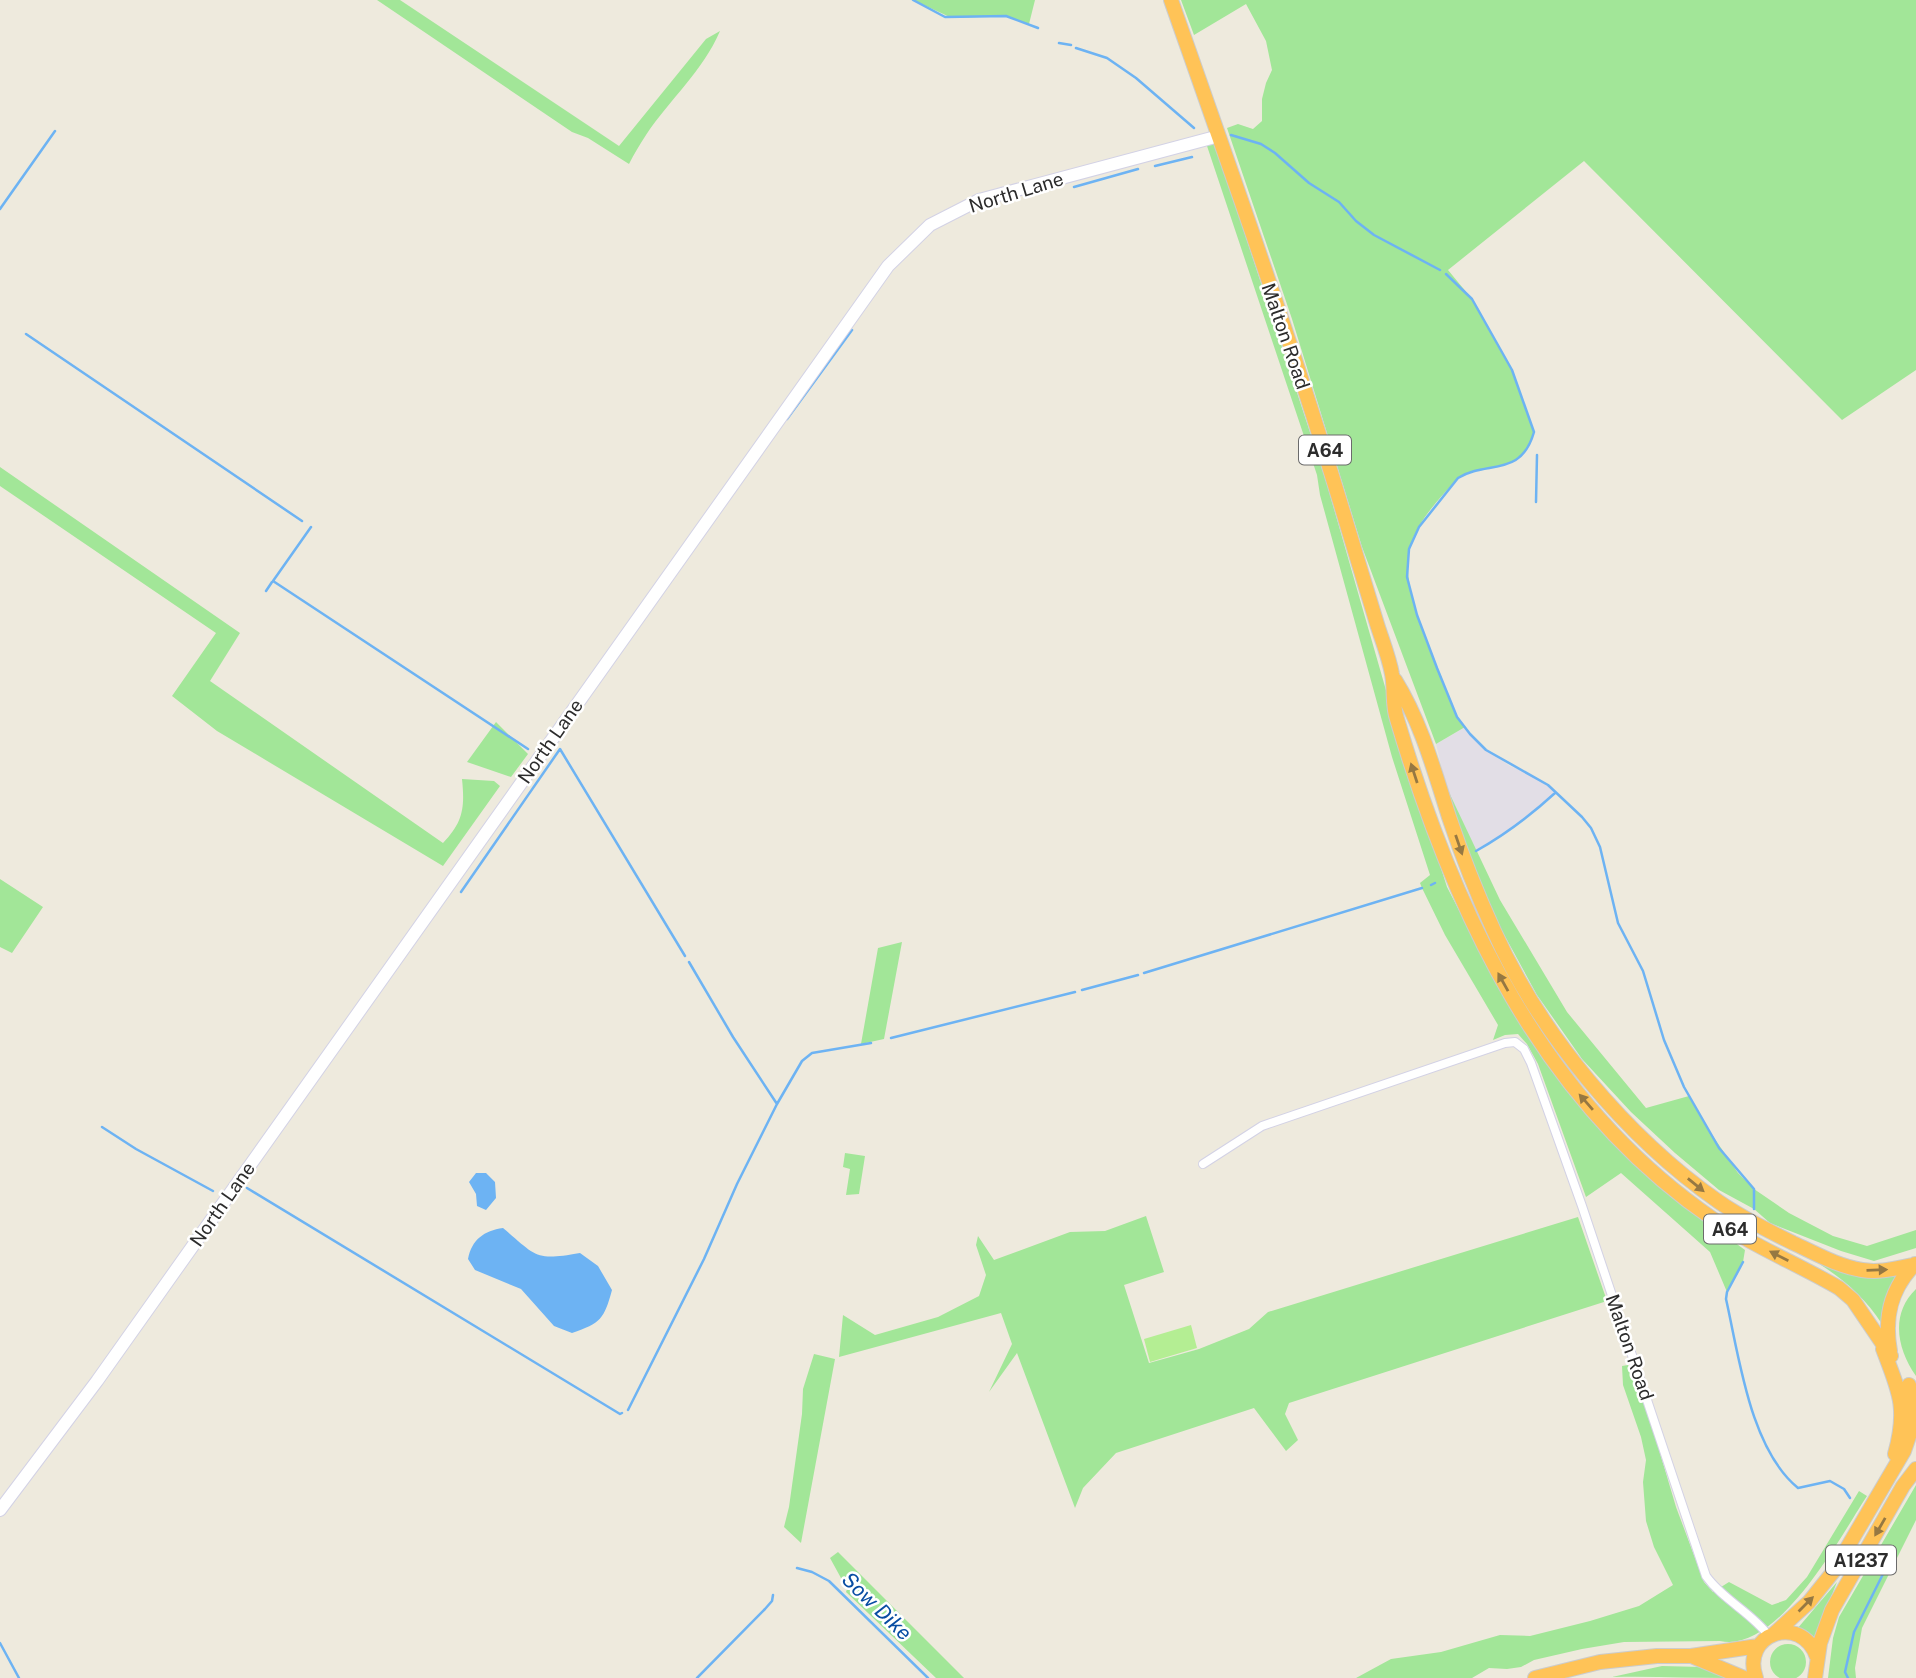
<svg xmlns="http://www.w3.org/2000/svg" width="1916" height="1678" font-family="'Public Sans',sans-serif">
<rect width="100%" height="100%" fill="#eeeadd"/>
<!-- industrial -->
<path fill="#e2dee6" d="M 1465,727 L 1486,750 L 1510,766 L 1536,777 L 1556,792 L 1531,815 L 1506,834 L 1476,851 L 1446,786 L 1436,744 Z"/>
<!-- green -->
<path fill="#a2e698" d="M 377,0 L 400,0 L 619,146 L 706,39 L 720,31 C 703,71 670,99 646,135 C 640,144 634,154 629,164 L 588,138 L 572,132 Z
M 913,0 L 1035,0 L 1029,24 L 1006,16 L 952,18 Z
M 1181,0 L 1916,0 L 1916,370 L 1842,420 L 1584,161 L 1448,270 L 1472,299 L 1512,370 L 1534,432 C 1521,478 1487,460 1458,478 C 1440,498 1416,522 1410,548 C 1398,595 1441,672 1457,716 L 1465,727 L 1436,744 L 1362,547 L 1292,319 L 1227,128 L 1238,124 L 1253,129 L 1262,121 L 1262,99 L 1266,83 L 1272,70 L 1266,41 L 1246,4 L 1194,35 Z
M 1215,143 L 1326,481 L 1404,753 L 1447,887 L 1500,990 L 1547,1064 L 1644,1173 L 1693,1212 L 1745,1250 L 1743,1262 L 1727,1292 L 1710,1252 L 1621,1173 L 1586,1197 L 1538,1064 L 1527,1044 L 1518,1034 L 1505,1035 L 1493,1040 L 1498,1025 L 1445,935 L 1422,888 L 1420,883 L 1430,875 L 1392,757 L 1320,495 L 1317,475 L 1207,146 Z
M 0,467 L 240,633 L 210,681 L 443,843 C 463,822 465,808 462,779 L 494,781 L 500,786 L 443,866 L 217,731 L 172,696 L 216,633 L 0,486 Z
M 496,722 L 528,754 L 511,777 L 467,762 Z
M 1446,786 L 1500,900 L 1567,1012 L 1646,1108 L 1689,1096 L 1702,1120 L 1738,1173 L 1754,1189 L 1789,1213 L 1833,1236 L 1867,1246 L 1916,1230 L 1916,1248 L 1874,1261 L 1841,1251 L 1770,1223 L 1754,1209 L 1719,1190 L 1675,1153 L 1631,1112 L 1582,1059 L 1537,995 L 1501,929 L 1472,863 Z
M 0,879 L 43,907 L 12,953 L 0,947 Z
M 902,942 L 884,1039 L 861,1044 L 878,948 Z
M 845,1153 L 865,1156 L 859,1194 L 846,1195 L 850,1169 L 843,1167 Z
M 1146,1216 L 1164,1272 L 1124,1285 L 1149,1363 L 1199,1349 L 1249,1329 L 1268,1312 L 1578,1217 L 1607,1301 L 1289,1403 L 1285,1414 L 1298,1440 L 1286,1451 L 1254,1408 L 1116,1453 L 1083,1488 L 1075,1508 L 1017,1353 L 989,1392 L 1012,1344 L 1001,1313 L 839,1357 L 843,1315 L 875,1335 L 938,1317 L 979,1296 L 986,1275 L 976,1245 L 978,1236 L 994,1260 L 1070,1232 L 1105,1231 Z
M 1821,1265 C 1835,1266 1845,1273 1859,1276 C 1872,1280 1884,1277 1898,1275 L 1882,1324 C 1865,1298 1847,1282 1821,1265 Z
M 1916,1289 L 1916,1376 C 1897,1349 1890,1314 1916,1289 Z
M 814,1354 L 835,1359 L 801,1543 L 784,1527 L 789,1507 L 802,1414 L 803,1389 Z
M 1628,1365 L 1649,1416 L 1676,1507 L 1704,1582 L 1713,1592 L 1729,1582 L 1772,1605 L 1786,1600 L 1807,1577 L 1859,1491 L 1867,1496 C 1840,1537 1778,1654 1720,1641 L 1624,1642 L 1582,1649 L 1534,1660 L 1521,1667 L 1507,1669 L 1489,1668 L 1472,1678 L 1356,1678 L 1391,1659 L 1441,1652 L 1500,1635 L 1530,1636 L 1590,1621 L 1639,1606 L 1673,1585 L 1654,1547 L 1646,1521 L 1643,1482 L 1646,1460 L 1641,1437 L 1623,1385 L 1622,1366 Z
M 1916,1485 L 1916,1520 L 1862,1628 L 1855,1668 L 1856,1678 L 1828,1678 L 1833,1638 L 1839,1617 Z
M 838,1552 L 964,1678 L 936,1678 L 846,1592 L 847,1589 L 830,1558 Z
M 1837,1582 L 1815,1637 L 1797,1629 Z
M1770 1662a18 18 0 1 1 36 0a18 18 0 1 1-36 0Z
M 1662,1666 L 1702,1667 L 1728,1678 C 1689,1678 1651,1676 1612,1677 Z"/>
<!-- pitch -->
<path fill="#b4ee93" d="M 1191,1325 L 1197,1348 L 1150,1362 L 1144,1339 Z"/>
<!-- water -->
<path fill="#6db3f3" d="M 476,1173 L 486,1173 L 495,1182 L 496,1198 L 486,1210 L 477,1206 L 476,1194 L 469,1182 Z
M 503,1228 C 537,1257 535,1261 580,1253 L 598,1266 L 612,1290 C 604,1319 601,1323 572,1333 L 554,1326 L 521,1289 L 475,1270 L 468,1259 C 472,1239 484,1231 503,1228 Z"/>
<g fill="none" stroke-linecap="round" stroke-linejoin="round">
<!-- stream -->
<path stroke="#6db3f3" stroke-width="2.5" d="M 913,0 L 945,17 L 1006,16 L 1038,28
M 1059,43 L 1071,45
M 1076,48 L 1107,58 L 1136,78 L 1194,128
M 1231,135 L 1261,144 L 1275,153 L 1309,183 L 1339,202 L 1356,221 L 1374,235 L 1440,270
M 1155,166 L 1192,157
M 1074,187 L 1138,169
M 0,209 L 55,131
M 1446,274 L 1472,299 L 1512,370 L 1534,432 C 1521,478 1487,460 1458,478 L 1419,527 L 1409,549 L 1407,577 L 1417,615 L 1437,668 L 1457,717 L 1470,734 L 1486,750 L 1548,785 L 1582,817 L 1591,828 L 1600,847 L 1618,923 L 1643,971 L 1664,1040 L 1684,1087 L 1719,1148 L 1754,1189 L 1754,1209
M 26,334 L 302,521
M 787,419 L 852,330
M 1536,502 L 1537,455
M 311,527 L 273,581 L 528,749
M 266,591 L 272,582
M 1476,851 C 1506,834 1530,816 1555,793
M 1431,885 L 1435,883
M 461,892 L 560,749 L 685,956
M 689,962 L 733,1037 L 777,1104
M 1144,973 L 1422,888
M 1082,990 L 1138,975
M 891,1038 L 1075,992
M 102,1127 L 136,1149 L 213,1191
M 247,1188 L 620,1414 L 622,1413
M 1743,1262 L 1727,1292 L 1726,1299 C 1739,1356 1750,1449 1798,1488 L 1830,1481 L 1844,1489 L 1850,1498
M 628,1410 L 704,1259 L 737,1184 L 777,1104 L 802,1061 L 812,1053 L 871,1043
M 797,1568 L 812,1572 L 829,1581 L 928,1678
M 0,1643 L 19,1678
M 697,1678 L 765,1609 L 772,1601 L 773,1595
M 1848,1678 L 1845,1672 L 1854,1632 L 1888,1564 L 1882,1556"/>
<!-- street casing -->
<g stroke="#d3d2e5" stroke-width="10">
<path id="street" d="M 1203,1164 L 1262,1126 L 1505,1043 L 1515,1042 L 1524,1049 L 1531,1063 L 1582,1206 L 1706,1576 C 1723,1600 1751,1612 1769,1636"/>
</g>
<!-- secondary casing -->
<g stroke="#d3d2e5" stroke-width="14">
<path id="secondary" d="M 0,1510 L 97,1381 L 888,266 L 930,225 L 979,200 L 1219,136"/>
</g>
<!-- highway casing -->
<g stroke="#ccc" stroke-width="16">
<path id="highway" d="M 1171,0 C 1231,171 1292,342 1344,515 C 1355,551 1366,588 1377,624 C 1382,640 1389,657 1392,674 C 1395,689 1392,705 1397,719 C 1454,912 1542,1102 1713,1219 C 1753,1246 1798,1264 1839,1288 L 1853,1300 L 1891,1356
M 1395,680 C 1421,722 1434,770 1449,817 C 1462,856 1477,894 1494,931 C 1540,1034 1626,1137 1719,1202 C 1742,1218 1767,1230 1793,1243 C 1815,1253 1837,1266 1862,1270 C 1880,1273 1897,1268 1914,1265
M 1883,1349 C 1899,1391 1908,1408 1895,1454
M 1890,1351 C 1884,1318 1890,1289 1915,1264
M 1774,1634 L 1809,1602 L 1833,1572 L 1904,1451 L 1915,1419 L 1914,1401 L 1909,1385
M 1694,1657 L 1744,1678
M 1535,1678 L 1600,1662 L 1657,1656 L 1691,1656 L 1758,1646
M 1756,1678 C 1740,1634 1801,1612 1817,1657
M 1815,1678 L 1820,1643 L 1832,1610 L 1903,1486 L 1916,1469"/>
</g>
<!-- street -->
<use href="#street" stroke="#fff" stroke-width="8"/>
<!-- secondary -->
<use href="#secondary" stroke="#fff" stroke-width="12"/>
<!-- highway -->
<use href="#highway" stroke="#ffc357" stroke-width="14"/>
</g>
<!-- one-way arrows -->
<defs><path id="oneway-solid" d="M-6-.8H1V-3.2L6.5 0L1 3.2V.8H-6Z" transform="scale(1.75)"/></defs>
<g fill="#967842">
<use href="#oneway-solid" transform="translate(1414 773) rotate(-108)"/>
<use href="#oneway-solid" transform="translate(1459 845) rotate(71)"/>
<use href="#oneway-solid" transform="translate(1503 982) rotate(-119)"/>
<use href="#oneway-solid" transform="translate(1586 1102) rotate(-131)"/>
<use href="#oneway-solid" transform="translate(1696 1185) rotate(39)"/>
<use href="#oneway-solid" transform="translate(1779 1256) rotate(-153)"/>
<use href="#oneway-solid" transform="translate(1877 1270) rotate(-2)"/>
<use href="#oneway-solid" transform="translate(1880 1527) rotate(120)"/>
<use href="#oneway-solid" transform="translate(1806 1604) rotate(-45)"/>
</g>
<g text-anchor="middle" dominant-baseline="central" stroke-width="5" stroke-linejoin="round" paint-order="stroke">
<!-- shield labels -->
<g fill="#fff" stroke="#6b6b6b" stroke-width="2">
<rect x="1299" y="435.5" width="52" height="29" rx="5"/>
<rect x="1704" y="1214.5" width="52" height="29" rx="5"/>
<rect x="1826" y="1545.5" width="70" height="29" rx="5"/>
</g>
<g font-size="18" font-weight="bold" fill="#2c2c2c">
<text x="1325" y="450">A64</text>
<text x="1730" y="1229">A64</text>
<text x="1861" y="1560">A1237</text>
</g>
<!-- street labels -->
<g font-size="19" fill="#2c2c2c" stroke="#fff">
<text transform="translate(1016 192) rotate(-17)">North Lane</text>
<text transform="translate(1286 336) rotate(71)">Malton Road</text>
<text transform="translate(550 741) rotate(-55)">North Lane</text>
<text transform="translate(222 1204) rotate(-55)">North Lane</text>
<text transform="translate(1630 1347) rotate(71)">Malton Road</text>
</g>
<!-- water labels -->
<g font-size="21" font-style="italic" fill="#084da3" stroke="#fff">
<text transform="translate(877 1606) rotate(44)">Sow Dike</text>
</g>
</g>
</svg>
